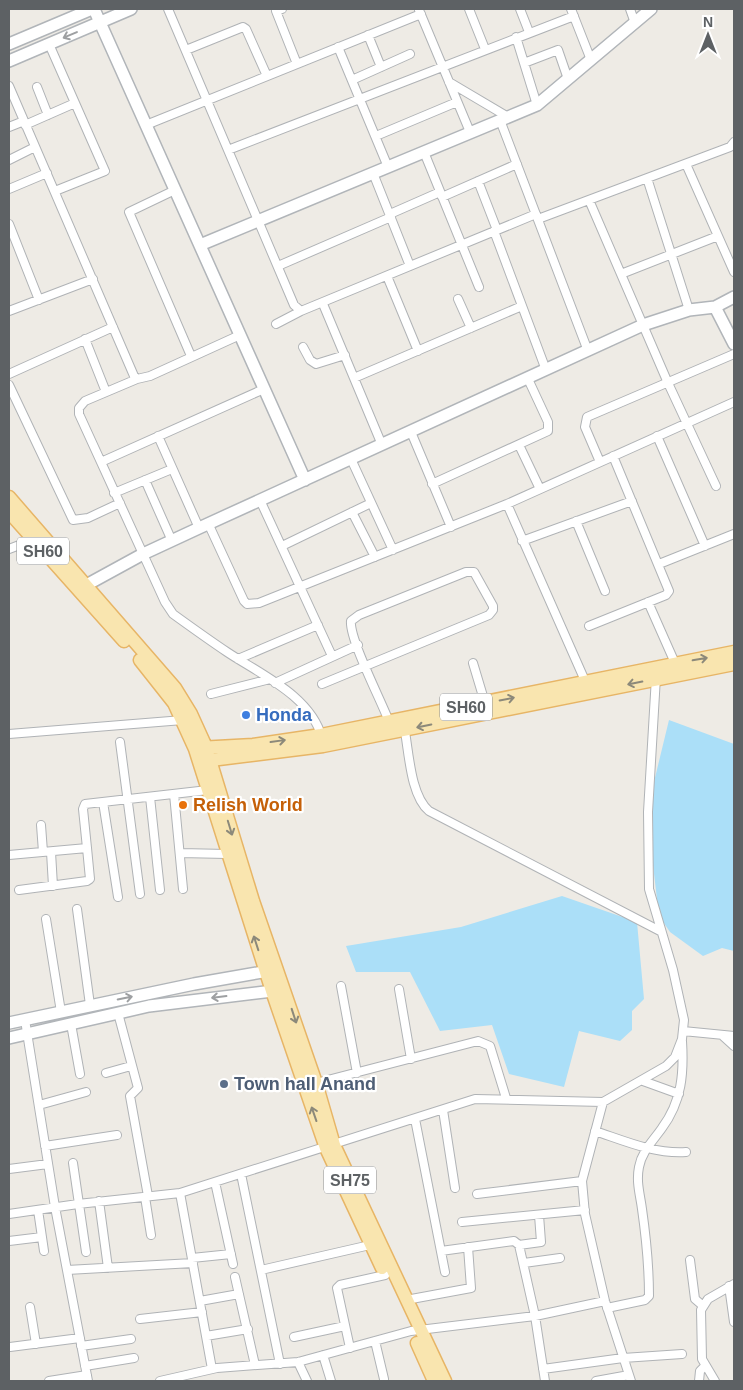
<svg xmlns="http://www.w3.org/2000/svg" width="743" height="1390" font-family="Arial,sans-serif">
<rect width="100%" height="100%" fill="#eeebe5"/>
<!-- water -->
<path fill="#abdff8" d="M 669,720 L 734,744 L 734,951 L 722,948 L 703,956 L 670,932 L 659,916 L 653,865 L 653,786 Z
M 562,896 L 637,922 L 644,999 L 632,1011 L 632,1030 L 620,1041 L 579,1031 L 564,1087 L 509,1074 L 492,1025 L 440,1031 L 410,972 L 356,972 L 346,946 L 461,927 Z"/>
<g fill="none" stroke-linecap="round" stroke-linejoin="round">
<!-- street casing -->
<g stroke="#b0b3b6" stroke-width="10">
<path id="street" d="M 168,9 L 294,305 L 301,311 L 536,214
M 282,9 L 276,11 L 297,64
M 469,9 L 485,49
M 520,9 L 529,32
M 571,9 L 591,60
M 630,9 L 635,23
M 419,10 L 470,132
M 368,35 L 381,67
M 516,37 L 537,105
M 49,44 L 105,171 L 55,191
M 338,47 L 388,167
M 186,50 L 243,27 L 246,29 L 267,76
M 524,63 L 558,50 L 568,79
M 352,80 L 410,54
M 449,82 L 508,117
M 9,86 L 134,376 L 137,379 L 150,376 L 240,335
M 37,87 L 48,115
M 500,120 L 588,351
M 25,125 L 75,103
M 146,125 L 421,14
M 9,127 L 24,121
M 376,136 L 457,102
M 228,150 L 574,16
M 424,152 L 479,287
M 9,160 L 35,147
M 686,164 L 734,272
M 373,173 L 410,266
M 647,178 L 689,310
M 478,181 L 497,230
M 9,189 L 47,173
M 175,190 L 129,212 L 191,356
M 442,197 L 517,164
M 589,200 L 668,383 L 716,486
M 390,214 L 440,192
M 538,219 L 730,147 L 734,142
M 9,224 L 39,300
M 494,231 L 546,370
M 278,266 L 391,217
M 621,274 L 718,236
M 387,276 L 418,351
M 458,299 L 471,328
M 323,304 L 382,445
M 9,311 L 93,279
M 276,324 L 301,311
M 85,339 L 106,392
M 303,347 L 310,360 L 316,364 L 345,355
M 9,374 L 113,327
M 354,378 L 522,306
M 137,379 L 85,401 L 79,408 L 79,414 L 165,602 L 173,614 C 191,627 209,640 227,652 C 260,674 311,696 322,738
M 9,385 L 73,520 L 88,518 L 120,503
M 411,432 L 451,527
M 158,436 L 199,528
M 657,436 L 705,546
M 519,445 L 540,489
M 351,459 L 393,550
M 101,462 L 264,389
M 600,462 L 585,427 L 587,417 L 734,354
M 145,480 L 172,541
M 432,484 L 548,431 L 548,422 L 528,379
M 114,493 L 172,469
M 260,500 L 332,656
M 507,504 L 586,683
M 352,512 L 375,557
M 576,521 L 605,591
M 208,523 L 244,601 L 247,604 L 259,603 L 507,504 L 734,402
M 522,541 L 632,501
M 282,546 L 371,503
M 9,549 L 35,539
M 659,564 L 734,534
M 648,602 L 675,663
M 589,626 L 666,595 L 669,591 L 613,456
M 238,659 L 318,625
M 473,663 L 485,703
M 275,683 L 358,645
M 322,684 L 489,615 L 493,610 L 493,606 L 474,572 L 466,572 L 359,615 L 351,621 C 349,639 382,702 390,724
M 211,694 L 270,679
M 404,726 C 409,751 410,795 429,811 L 660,931
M 9,734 L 183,720
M 120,742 L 140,894
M 174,794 L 183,889
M 150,797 L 160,890
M 103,802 L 118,897
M 41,825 L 43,852
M 51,852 L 53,886
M 180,853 L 227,854
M 9,855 L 87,848 L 83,809 L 85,804 L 208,790
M 19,890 L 87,881 L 90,879 L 87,848
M 77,909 L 90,1005
M 46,919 L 61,1012
M 341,986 L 357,1073
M 399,989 L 411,1059
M 118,1013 L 138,1088 L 130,1096 L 148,1196
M 25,1020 L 55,1207 L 88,1381
M 71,1024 L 80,1074
M 683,1031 L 734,1036
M 723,1036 L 734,1046
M 106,1073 L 131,1066
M 643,1081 L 679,1094
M 316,1083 L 478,1041 L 490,1046 L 506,1098
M 603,1102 L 582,1181 L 585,1214 L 605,1301 L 631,1381
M 39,1105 L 86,1092
M 443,1110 L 455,1188
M 415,1119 L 445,1272
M 595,1131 C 625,1141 654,1154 686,1152
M 45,1146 L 117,1135
M 73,1163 L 86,1252
M 9,1169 L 48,1164
M 241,1174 L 280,1364
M 215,1182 L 233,1264
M 180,1193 L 212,1369
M 477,1194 L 582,1181
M 145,1197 L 151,1235
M 99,1201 L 108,1268
M 38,1210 L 44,1251
M 9,1214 L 78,1204 L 180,1193 L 475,1099 L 603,1102 L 666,1066 L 675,1057 L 682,1039 L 684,1020 L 673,970 L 649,889 L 648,812 L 656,677
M 462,1222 L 585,1210
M 9,1241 L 42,1237
M 519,1245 L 541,1242 L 539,1215
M 441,1251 L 514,1241 L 519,1245 L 535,1316 L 545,1381
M 192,1258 L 231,1254
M 690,1260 L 695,1299 L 702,1305
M 524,1263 L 560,1258
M 67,1270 L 193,1263
M 261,1270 L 370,1245
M 235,1277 L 255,1365
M 729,1286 L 734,1322
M 406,1300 L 471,1288 L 468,1247
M 200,1301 L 239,1294
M 30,1307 L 36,1344
M 607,1308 L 645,1300 L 649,1296 C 649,1267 646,1237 642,1209 C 640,1194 636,1182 639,1167 C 642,1151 653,1141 662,1128 C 682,1101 684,1073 682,1041
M 140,1319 L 202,1312
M 206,1336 L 248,1329
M 294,1337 L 345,1326
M 375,1341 L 384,1379
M 81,1346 L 131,1339
M 10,1347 L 80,1338
M 350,1348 L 337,1288 L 340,1285 L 385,1275
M 323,1355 L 331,1381
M 298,1362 L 307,1381
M 85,1366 L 134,1358
M 543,1369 L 623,1358 L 682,1354
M 49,1381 L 87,1375
M 160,1381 L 217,1368 L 298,1362 L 411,1331 L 535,1316 L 605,1301
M 596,1381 L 629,1375
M 699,1381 L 700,1371 L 705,1366
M 715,1381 L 702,1359 L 701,1310 L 708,1299 L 734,1284"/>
</g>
<!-- secondary casing -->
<g stroke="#b1b5b9" stroke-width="14">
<path id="secondary" d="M 94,9 L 305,480
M 9,44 L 92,9
M 9,61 L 131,9
M 200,245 L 537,105 L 651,9
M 715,307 L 734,344
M 79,589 L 143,554 L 199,528 L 643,325 L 689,310 L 715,307 L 734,297
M 9,1023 L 194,984 L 274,970
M 9,1038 L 149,1006 L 281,990"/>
</g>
<!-- primary casing -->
<g stroke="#e7b566" stroke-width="15">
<path id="primary" d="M 9,497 L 175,688 L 191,714 L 206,747 L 253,901 L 316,1083 L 334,1145 L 445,1381
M 9,512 L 124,641
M 140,660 L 174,703 L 195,749 L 272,991 L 326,1148 L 382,1268
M 198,748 L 253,745 L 321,735 L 734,652
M 203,761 L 323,746 L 734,664
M 417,1343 L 434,1381"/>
</g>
<!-- street -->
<use href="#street" stroke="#fff" stroke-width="8"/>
<!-- secondary -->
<use href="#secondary" stroke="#fff" stroke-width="11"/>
<!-- primary -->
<use href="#primary" stroke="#f9e5af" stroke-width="12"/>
</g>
<!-- one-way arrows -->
<defs><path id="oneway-shaft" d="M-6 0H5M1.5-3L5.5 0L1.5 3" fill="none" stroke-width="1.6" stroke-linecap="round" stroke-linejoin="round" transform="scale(1.25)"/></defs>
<g stroke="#9ea0a2">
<use href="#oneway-shaft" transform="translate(70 35) rotate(157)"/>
<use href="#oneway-shaft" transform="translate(219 997) rotate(173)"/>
<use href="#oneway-shaft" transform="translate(125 998) rotate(-11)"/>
</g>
<g stroke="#8c897a">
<use href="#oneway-shaft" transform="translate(700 659) rotate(-10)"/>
<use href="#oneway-shaft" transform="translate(635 683) rotate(169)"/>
<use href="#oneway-shaft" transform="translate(507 699) rotate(-11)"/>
<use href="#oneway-shaft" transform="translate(424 726) rotate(168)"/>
<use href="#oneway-shaft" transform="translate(278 741) rotate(-8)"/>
<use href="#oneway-shaft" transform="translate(230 828) rotate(73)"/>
<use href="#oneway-shaft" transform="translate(256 943) rotate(-108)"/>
<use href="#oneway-shaft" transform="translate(294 1016) rotate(72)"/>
<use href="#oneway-shaft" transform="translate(314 1114) rotate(-109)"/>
</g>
<!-- markers -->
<circle fill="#3f7fe0" stroke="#fff" stroke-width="2" cx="246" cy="715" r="5"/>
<circle fill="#e8710a" stroke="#fff" stroke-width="2" cx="183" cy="805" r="5"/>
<circle fill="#5c6f8a" stroke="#fff" stroke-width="2" cx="224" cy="1084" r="5"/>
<g text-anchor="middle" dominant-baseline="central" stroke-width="4.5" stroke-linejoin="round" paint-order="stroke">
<!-- shield labels -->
<g fill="#fff" stroke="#8e9092" stroke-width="1">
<rect x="17" y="537.5" width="52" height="27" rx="4"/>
<rect x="440" y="693.5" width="52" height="27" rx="4"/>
<rect x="324" y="1166.5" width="52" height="27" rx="4"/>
</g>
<g font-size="16" font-weight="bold" fill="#5d6164">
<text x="43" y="551">SH60</text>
<text x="466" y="707">SH60</text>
<text x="350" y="1180">SH75</text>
</g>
<!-- shop labels -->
<g font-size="18" font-weight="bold" fill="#366cbe" stroke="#fff" text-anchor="start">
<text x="256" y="715">Honda</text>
</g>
<!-- food labels -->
<g font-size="18" font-weight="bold" fill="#c56008" stroke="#fff" text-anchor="start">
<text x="193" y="805">Relish World</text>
</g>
<!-- service labels -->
<g font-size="18" font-weight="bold" fill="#4e5e75" stroke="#fff" text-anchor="start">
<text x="234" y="1084">Town hall Anand</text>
</g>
</g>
<!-- border -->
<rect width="743" height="1390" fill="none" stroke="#5d6164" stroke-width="20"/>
<!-- north arrow -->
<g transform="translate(708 35)" stroke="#ffffff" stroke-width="4" paint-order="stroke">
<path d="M0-4L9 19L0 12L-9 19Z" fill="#5d6164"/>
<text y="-8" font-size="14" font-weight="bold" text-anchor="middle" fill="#5d6164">N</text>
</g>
</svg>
